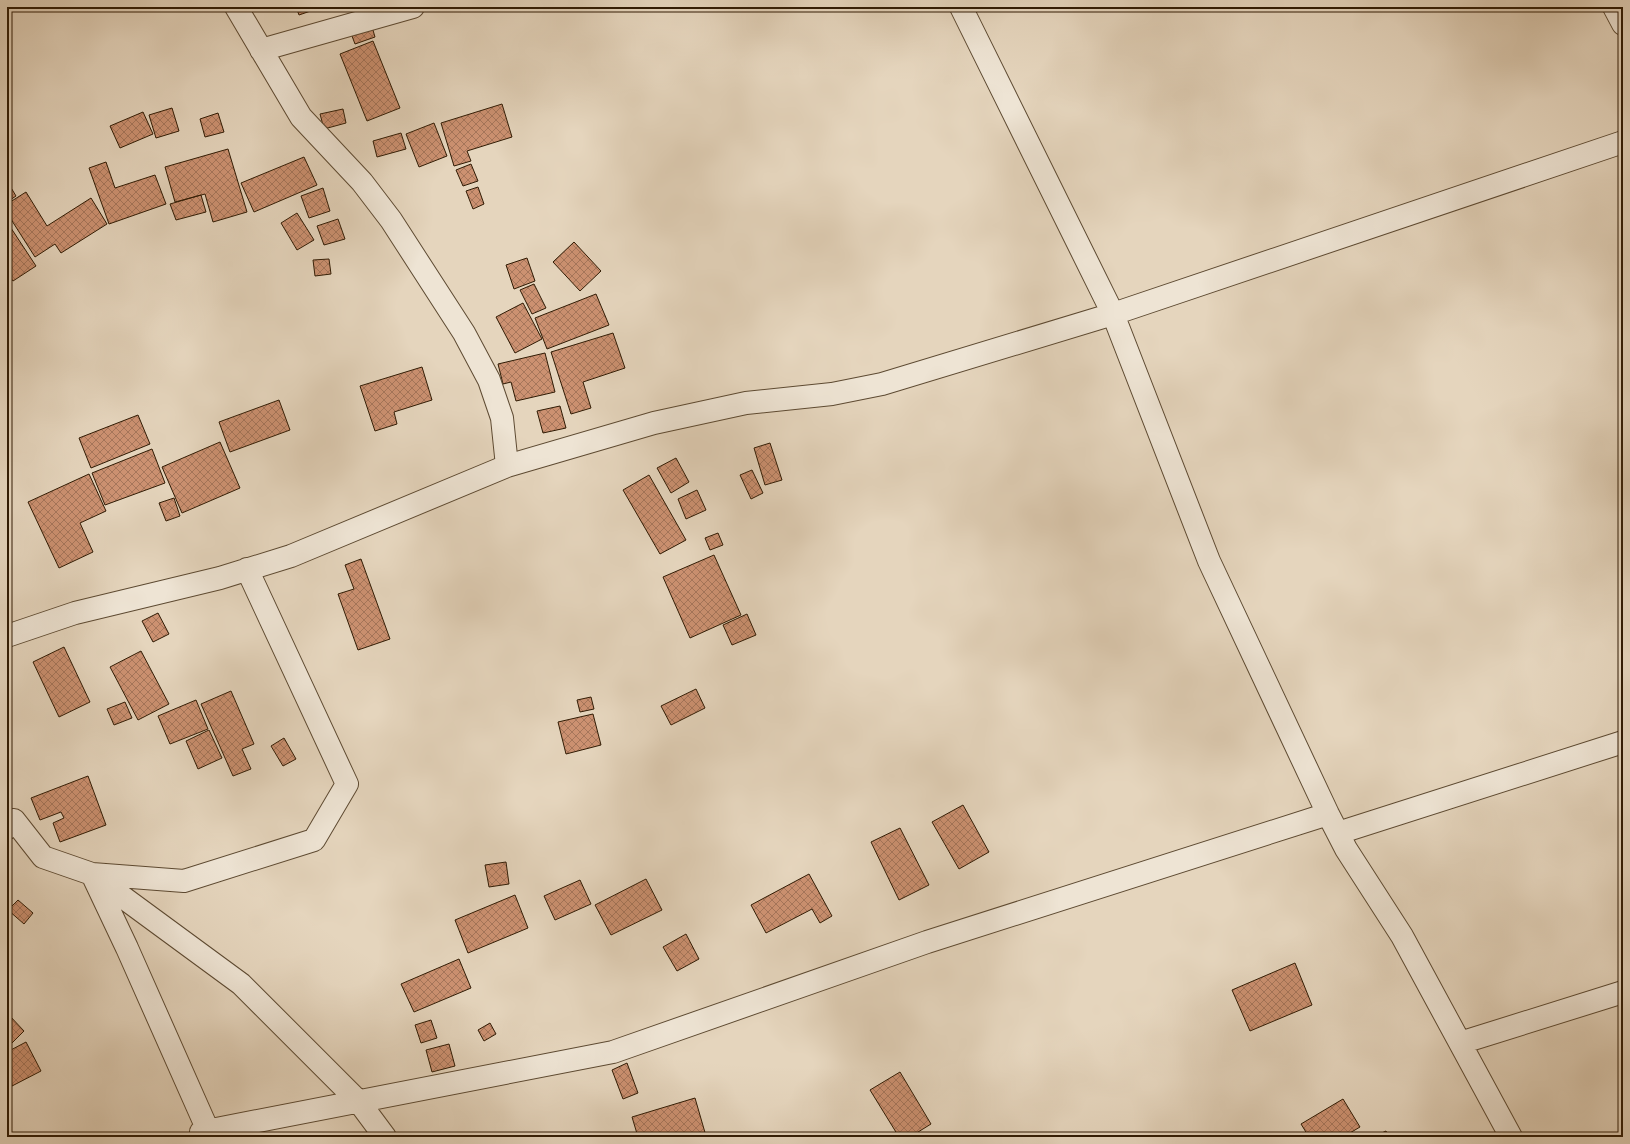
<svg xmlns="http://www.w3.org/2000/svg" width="1630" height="1144" font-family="'IM FELL DW Pica',serif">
<defs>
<pattern id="building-cross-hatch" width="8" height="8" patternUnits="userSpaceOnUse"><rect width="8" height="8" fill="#cc9171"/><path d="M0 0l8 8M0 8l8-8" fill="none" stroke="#a6765b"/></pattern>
</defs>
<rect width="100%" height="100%" fill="#e5d5bd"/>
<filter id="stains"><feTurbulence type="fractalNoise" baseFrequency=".005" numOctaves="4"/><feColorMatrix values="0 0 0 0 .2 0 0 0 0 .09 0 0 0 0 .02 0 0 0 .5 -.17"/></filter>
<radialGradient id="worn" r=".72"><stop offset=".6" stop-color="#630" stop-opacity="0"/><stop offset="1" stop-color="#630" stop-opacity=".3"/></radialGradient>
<!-- building -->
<path fill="url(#building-cross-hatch)" stroke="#301b04" d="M 296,7 L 322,7 L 299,15 Z
M 370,20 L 375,37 L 355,44 L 349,28 Z
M 373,41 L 400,108 L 367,121 L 340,54 Z
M 502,104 L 512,137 L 467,151 L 471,161 L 454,166 L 441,123 Z
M 172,108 L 179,131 L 156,138 L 149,115 Z
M 343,109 L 346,123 L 324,129 L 320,114 Z
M 143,112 L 153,134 L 120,148 L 110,126 Z
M 218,113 L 224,132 L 205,137 L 200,119 Z
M 434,123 L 447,156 L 419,167 L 406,134 Z
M 401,133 L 406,149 L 377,157 L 373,141 Z
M 228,149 L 247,212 L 213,222 L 205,194 L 175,202 L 165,167 Z
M 304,157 L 317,185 L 254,212 L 241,183 Z
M 106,162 L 115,188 L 155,175 L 166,204 L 109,224 L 89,168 Z
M 471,164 L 478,181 L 463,186 L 456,170 Z
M 7,181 L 16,196 L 7,202 Z
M 478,187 L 484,204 L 473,209 L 466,191 Z
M 323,188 L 330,211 L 309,218 L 301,196 Z
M 26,192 L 47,226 L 91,198 L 107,224 L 61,253 L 55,244 L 35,257 L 7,213 L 7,204 Z
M 201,195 L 206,212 L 176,220 L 170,204 Z
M 297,213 L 314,240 L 297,250 L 281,223 Z
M 338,219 L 345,239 L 324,245 L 317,226 Z
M 7,222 L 36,266 L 13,281 L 7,273 Z
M 574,242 L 601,271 L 580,291 L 553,262 Z
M 527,258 L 535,281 L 514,289 L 506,265 Z
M 329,259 L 331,274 L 315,276 L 313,260 Z
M 534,284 L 546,308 L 532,314 L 520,290 Z
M 596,294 L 609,325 L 547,349 L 535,318 Z
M 523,303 L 542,339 L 515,353 L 496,317 Z
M 613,333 L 625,368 L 583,382 L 591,408 L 571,414 L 551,352 Z
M 545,353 L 555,392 L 516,401 L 511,382 L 503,384 L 498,364 Z
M 422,367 L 432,400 L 394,412 L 397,424 L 375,431 L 360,386 Z
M 279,400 L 290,430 L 230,452 L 219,422 Z
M 560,406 L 566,428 L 543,433 L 537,411 Z
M 138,415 L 150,444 L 91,468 L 79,438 Z
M 220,442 L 240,488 L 182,513 L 162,467 Z
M 770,443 L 782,480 L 765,485 L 754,448 Z
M 152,449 L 165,483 L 105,505 L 92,473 Z
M 676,458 L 689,482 L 671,493 L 657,468 Z
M 752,470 L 763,493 L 751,499 L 740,475 Z
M 89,474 L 106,511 L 80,523 L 93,552 L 59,568 L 28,502 Z
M 649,475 L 686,540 L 660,554 L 623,490 Z
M 697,490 L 706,510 L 686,519 L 678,499 Z
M 174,498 L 180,516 L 166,521 L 159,503 Z
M 718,533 L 723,545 L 710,550 L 705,538 Z
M 714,555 L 741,615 L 690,638 L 663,577 Z
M 361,559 L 390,639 L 358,650 L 338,594 L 354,589 L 345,565 Z
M 158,613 L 169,634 L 153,642 L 142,621 Z
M 747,614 L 756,635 L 732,645 L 723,625 Z
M 64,647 L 90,702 L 59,717 L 33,662 Z
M 141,651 L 169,704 L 138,720 L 110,667 Z
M 696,689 L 705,708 L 671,725 L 661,706 Z
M 231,691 L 254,744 L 242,749 L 251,769 L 233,776 L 201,704 Z
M 591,697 L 594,709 L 580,712 L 577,700 Z
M 196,700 L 208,729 L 170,744 L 158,716 Z
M 125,702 L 132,718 L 114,725 L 107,709 Z
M 593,714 L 601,745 L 566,754 L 558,722 Z
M 209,730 L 222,758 L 198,769 L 186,741 Z
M 284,738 L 296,759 L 283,766 L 271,746 Z
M 88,776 L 106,825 L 60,842 L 53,823 L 64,818 L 61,812 L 40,820 L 31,798 Z
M 963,805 L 989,852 L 959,869 L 932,822 Z
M 900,828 L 929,885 L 899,900 L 871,842 Z
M 506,862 L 509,884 L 489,887 L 485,865 Z
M 809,874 L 832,916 L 820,923 L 812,909 L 766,933 L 751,905 Z
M 646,879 L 662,910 L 611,935 L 595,905 Z
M 580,880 L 591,904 L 555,920 L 544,896 Z
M 515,895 L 528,928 L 468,953 L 455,920 Z
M 18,900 L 33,913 L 24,924 L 8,910 Z
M 686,934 L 699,959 L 677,971 L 663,947 Z
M 459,959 L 471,988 L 414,1012 L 401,984 Z
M 1295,963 L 1312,1005 L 1250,1031 L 1232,990 Z
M 9,1015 L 24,1031 L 10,1045 L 7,1041 L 7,1018 Z
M 431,1020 L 437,1038 L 421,1043 L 415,1025 Z
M 490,1023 L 496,1034 L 484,1041 L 478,1030 Z
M 26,1042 L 41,1071 L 12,1086 L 7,1076 L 7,1052 Z
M 449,1044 L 455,1066 L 432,1072 L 426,1050 Z
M 627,1063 L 638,1093 L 623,1099 L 612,1070 Z
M 900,1072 L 931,1124 L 910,1137 L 899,1137 L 870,1090 Z
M 695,1098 L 706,1136 L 638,1137 L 632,1117 Z
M 1343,1099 L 1360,1127 L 1343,1137 L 1309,1137 L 1301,1124 Z
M 1386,1131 L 1389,1137 L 1373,1137 Z"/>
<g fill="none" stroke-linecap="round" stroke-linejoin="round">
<!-- minor casing -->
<g stroke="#5d4a32" stroke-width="24">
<path id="minor" d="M 236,7 L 301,117 L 362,182 L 391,220 L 464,333 L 489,380 L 502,418 L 507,466
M 961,7 L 1113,314 L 1209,561 L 1328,814 L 1346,849 L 1402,936 L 1511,1137
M 1614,7 L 1623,24
M 261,50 L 413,7
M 7,636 L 75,613 L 220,578 L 291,556 L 507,466 L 654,423 L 746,403 L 832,394 L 882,384 L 1113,314 L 1623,142
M 7,828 L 14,820 L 43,857 L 92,874 L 127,948 L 206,1126 L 201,1132 L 202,1137
M 1338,833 L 1623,742
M 92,874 L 184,881 L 314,840 L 347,784 L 247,569
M 94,876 L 241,984 L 359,1102 L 385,1137
M 1460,1043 L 1623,992
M 201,1132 L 613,1052 L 927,942 L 1328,814"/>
</g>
<!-- minor -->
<use href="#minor" stroke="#eee4d4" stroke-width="22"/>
</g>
<!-- margin -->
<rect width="1630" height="1144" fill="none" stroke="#e5d5bd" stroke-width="24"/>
<rect x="8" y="8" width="1614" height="1128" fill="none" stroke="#301b04" stroke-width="2"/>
<rect x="12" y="12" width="1606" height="1120" fill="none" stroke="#301b04"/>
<rect width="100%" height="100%" filter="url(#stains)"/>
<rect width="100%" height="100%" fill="url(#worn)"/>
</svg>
